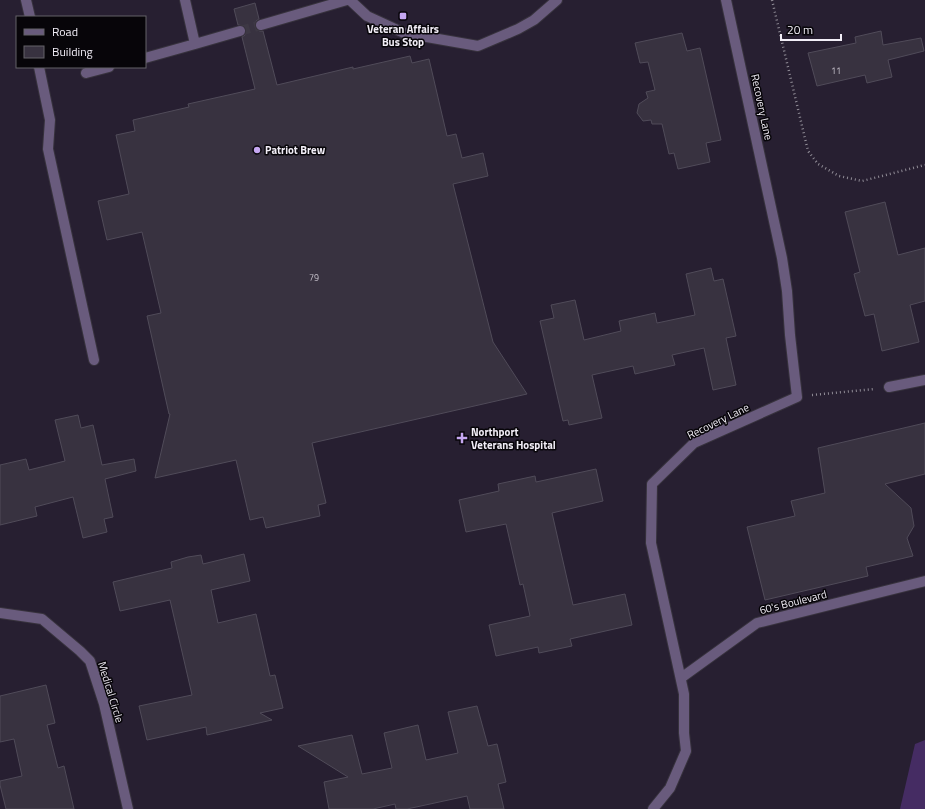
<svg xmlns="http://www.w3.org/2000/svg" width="925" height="809" font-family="'Titillium Web',sans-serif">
<rect width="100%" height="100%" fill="#1d1824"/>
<!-- built -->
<path fill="#271f31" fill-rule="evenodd" d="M 0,0 L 925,0 L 925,809 L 0,809 ZM 17,17 L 145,17 L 145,67 L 17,67 Z"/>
<!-- green -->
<path fill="#452c63" d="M 925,740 L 925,809 L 900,809 L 915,744 Z"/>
<!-- building -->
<path fill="#383240" stroke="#504b59" d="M 255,3 L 259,19 L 256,21 L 255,26 L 257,30 L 260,31 L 263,31 L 277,85 L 353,67 L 353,69 L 410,56 L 412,63 L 429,59 L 447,136 L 456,134 L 462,158 L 483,153 L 488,176 L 453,184 L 493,342 L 527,394 L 312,443 L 326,503 L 318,505 L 320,516 L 266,528 L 263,517 L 250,520 L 236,460 L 155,478 L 170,414 L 169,414 L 147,316 L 161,313 L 142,232 L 107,240 L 98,201 L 129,194 L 116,135 L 135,131 L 133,120 L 189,107 L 188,104 L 255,89 L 242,37 L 245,35 L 246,30 L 244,26 L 238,25 L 234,9 Z
M 881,31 L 883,45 L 921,38 L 924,51 L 888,60 L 892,77 L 867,83 L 865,75 L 817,86 L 808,53 L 856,43 L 855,37 Z
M 682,33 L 687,51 L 700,48 L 721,140 L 706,143 L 710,162 L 678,169 L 674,153 L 669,154 L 662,124 L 652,124 L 651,120 L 643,121 L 637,113 L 639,104 L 648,98 L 646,92 L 655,90 L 648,62 L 640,63 L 635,43 Z
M 885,202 L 898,255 L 925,248 L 925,301 L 910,305 L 919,342 L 882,351 L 874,314 L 865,316 L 854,274 L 860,272 L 845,212 Z
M 711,268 L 714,281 L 723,279 L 736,336 L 726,338 L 736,385 L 713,390 L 704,348 L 672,355 L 675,365 L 635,374 L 633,366 L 592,375 L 602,418 L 569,425 L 568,420 L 563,421 L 540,321 L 554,318 L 551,305 L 575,300 L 584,340 L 621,331 L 619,321 L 655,313 L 657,323 L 695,315 L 686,274 Z
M 78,415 L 81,428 L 93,425 L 102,465 L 134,459 L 136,471 L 105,479 L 113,517 L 104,519 L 107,532 L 83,538 L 73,497 L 35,507 L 37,516 L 0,525 L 0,465 L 26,459 L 29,470 L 65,461 L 55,420 Z
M 925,423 L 925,474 L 885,484 L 911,508 L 914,526 L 907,538 L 913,556 L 866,567 L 868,576 L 765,600 L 747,527 L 795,516 L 791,501 L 825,493 L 818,448 Z
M 596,469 L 603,501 L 552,513 L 573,605 L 625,594 L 632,625 L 570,639 L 572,646 L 539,653 L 538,647 L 496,656 L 489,625 L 530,616 L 523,584 L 520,585 L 506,524 L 466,532 L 459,500 L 499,491 L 498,484 L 535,476 L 536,482 Z
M 244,554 L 250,581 L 211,590 L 218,623 L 256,614 L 270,676 L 275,675 L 283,708 L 260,713 L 272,720 L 207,735 L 206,727 L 147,740 L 139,706 L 192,695 L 170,600 L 120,611 L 113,582 L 172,568 L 171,562 L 188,557 L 201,555 L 203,564 Z
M 46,685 L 55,723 L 47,725 L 58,768 L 64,766 L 74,809 L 6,809 L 0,785 L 0,781 L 22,776 L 14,739 L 0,742 L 0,696 Z
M 477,706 L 488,746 L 497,744 L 506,782 L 498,784 L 504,809 L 470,809 L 467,796 L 407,809 L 396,809 L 395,804 L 373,809 L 329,809 L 324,782 L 348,777 L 298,746 L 352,735 L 362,774 L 392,768 L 384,733 L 418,725 L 426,760 L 458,753 L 448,712 Z"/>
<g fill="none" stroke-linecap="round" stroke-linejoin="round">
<!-- minor-tunnel -->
<path stroke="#3d3844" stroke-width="10" stroke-dasharray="10 5" stroke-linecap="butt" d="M 240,31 L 261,25"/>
<!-- minor casing -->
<g stroke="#37323d" stroke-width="12">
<path id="minor" d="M 26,0 L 30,17
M 350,0 L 367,16 L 404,33 L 478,46 L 518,29 L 534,20 L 557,0
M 261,25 L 347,0
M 195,44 L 240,31
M 145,58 L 195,44 L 185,0
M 39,67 L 50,120 L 48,149 L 94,360
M 86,73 L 109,67
M 889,387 L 925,380
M 0,613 L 42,619 L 80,651 L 90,661 L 104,704 L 128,809
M 681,678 L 757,623 L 925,581
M 653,809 L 670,788 L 686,751 L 684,733 L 684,694 L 651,543 L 652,484 L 694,443 L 797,397 L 790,335 L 787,291 L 782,258 L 726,0"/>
</g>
<!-- path -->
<path stroke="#908c96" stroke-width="2.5" stroke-dasharray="1 3" stroke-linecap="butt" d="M 772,0 L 808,151 L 818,164 L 839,176 L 862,181 L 925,165
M 812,395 L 875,389"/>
<!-- minor -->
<use href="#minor" stroke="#695b7d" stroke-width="10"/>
</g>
<!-- markers -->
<g fill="#c5a7f1" stroke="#070509" stroke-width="1.5">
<rect x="399" y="12" width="8" height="8" rx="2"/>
<circle cx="257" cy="150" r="4"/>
<path d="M460 432h4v4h4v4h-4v4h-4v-4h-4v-4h4z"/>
</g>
<g text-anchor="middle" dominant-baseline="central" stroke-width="3" stroke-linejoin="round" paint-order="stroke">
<!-- number labels -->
<g font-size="9" fill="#c4bfc9">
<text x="836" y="70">11</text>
<text x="314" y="277">79</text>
</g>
<!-- poi labels -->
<g font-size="11" font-weight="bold" fill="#f2eef7" stroke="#070509" text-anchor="start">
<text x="403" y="29" text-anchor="middle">Veteran Affairs<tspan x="403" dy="13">Bus Stop</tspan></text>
<text x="265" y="150">Patriot Brew</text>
<text x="471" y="432">Northport<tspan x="471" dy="13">Veterans Hospital</tspan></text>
</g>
<!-- street labels -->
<g font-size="11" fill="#f2eef7" stroke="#070509">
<text transform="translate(762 107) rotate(78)">Recovery Lane</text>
<text transform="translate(718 421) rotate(-26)">Recovery Lane</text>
<text transform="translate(793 602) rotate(-14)">60's Boulevard</text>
<text transform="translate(111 692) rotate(73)">Medical Circle</text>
</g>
</g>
<!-- legend -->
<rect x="16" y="16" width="130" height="52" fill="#070509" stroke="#656268"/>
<rect x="24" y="29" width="20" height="6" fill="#695b7d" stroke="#656268"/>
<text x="52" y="36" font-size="12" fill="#f2eef7">Road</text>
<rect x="24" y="46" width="20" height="12" fill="#383240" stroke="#656268"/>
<text x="52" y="56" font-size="12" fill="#f2eef7">Building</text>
<!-- scale -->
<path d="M781 34v6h60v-6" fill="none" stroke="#f2eef7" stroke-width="2"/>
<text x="787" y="34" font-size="12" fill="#f2eef7" stroke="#070509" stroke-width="3" paint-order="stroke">20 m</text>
</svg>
